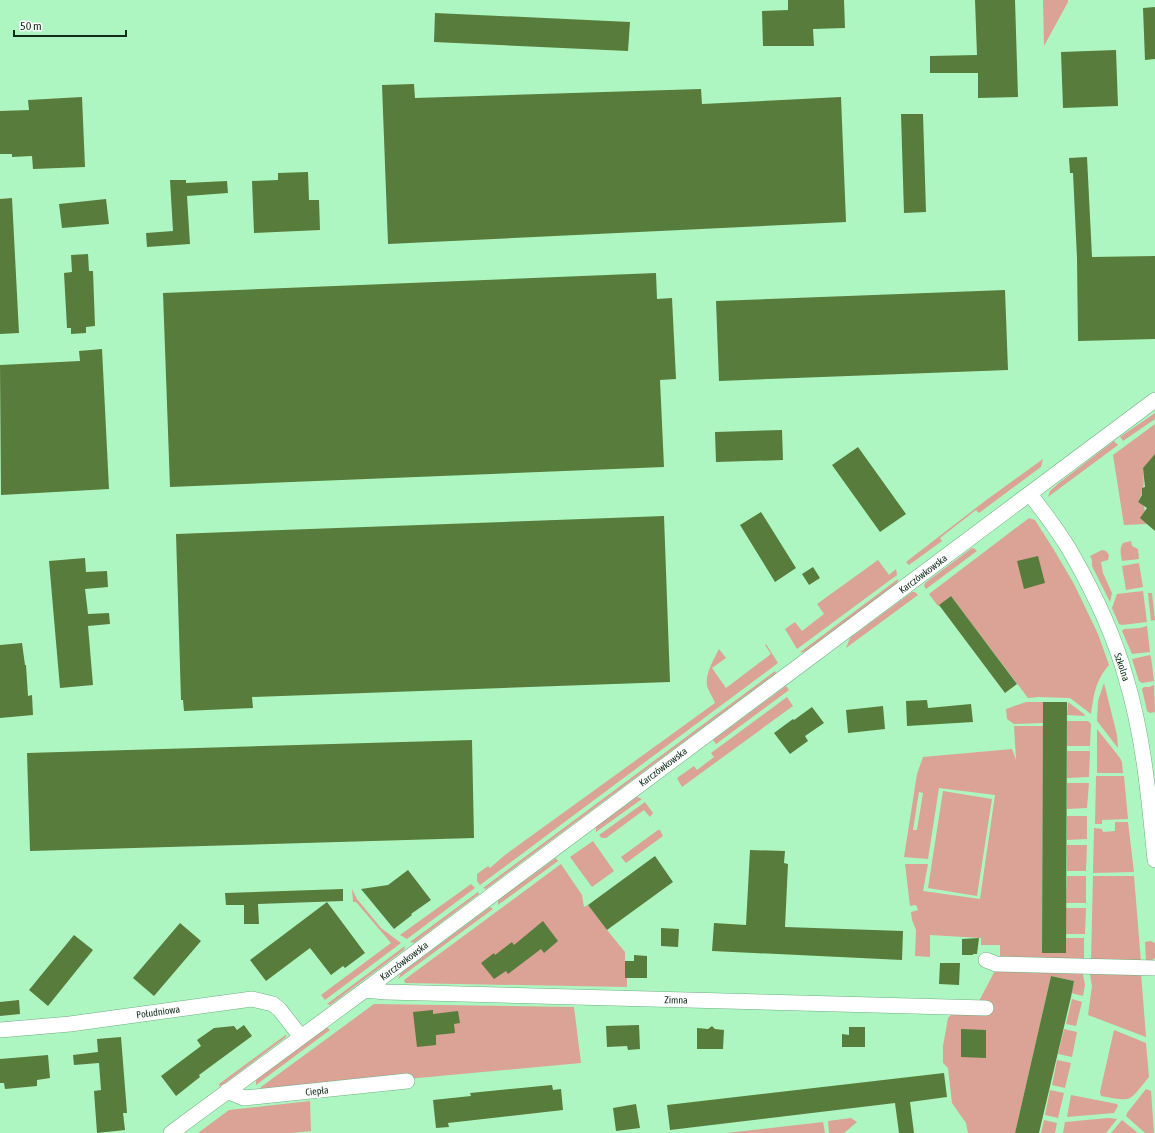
<svg xmlns="http://www.w3.org/2000/svg" width="1155" height="1133" font-family="'Asap Condensed',sans-serif">
<rect width="100%" height="100%" fill="#aef6c1"/>
<!-- green -->
<path fill="#dba296" fill-rule="evenodd" d="M 1043,0 L 1068,0 L 1068,2 L 1044,46 Z
M 1155,413 L 1155,419 L 1123,441 L 1120,437 Z
M 1155,424 L 1155,462 L 1148,463 L 1143,468 C 1144,481 1145,490 1138,502 L 1144,506 L 1147,524 L 1124,525 L 1113,455 Z
M 1114,441 L 1118,445 L 1048,497 L 1050,491 L 1059,483 Z
M 1043,459 L 1041,467 L 979,513 L 976,510 L 940,538 L 942,541 L 909,565 L 906,562 L 985,501 Z
M 1029,518 L 1035,520 L 1054,550 L 1074,584 L 1098,634 L 1109,665 C 1095,681 1094,695 1091,714 L 1070,698 L 1038,697 L 1028,698 L 951,596 L 938,606 L 929,594 Z
M 1131,541 L 1132,546 L 1138,549 L 1139,559 L 1122,561 C 1121,555 1119,549 1123,543 Z
M 972,548 L 975,549 L 977,551 L 926,589 L 924,586 L 925,583 Z
M 1102,550 L 1106,551 L 1109,555 L 1108,560 L 1101,562 L 1103,573 L 1112,593 L 1110,602 L 1092,566 L 1092,560 L 1090,556 Z
M 878,560 L 889,575 L 896,569 L 897,575 L 797,649 L 785,629 L 795,622 L 802,631 L 824,614 L 817,604 Z
M 1139,563 L 1143,587 L 1126,590 L 1122,566 Z
M 898,579 L 897,584 L 806,651 L 799,653 Z
M 1143,591 L 1147,622 L 1122,625 L 1119,624 L 1112,608 L 1117,594 Z
M 912,592 L 915,592 L 918,595 L 846,648 L 850,638 Z
M 1148,593 L 1152,593 L 1155,620 L 1151,621 Z
M 1147,626 L 1150,652 L 1132,654 L 1122,631 L 1124,629 L 1140,628 Z
M 766,644 L 778,663 L 480,885 L 477,881 L 477,874 L 488,866 L 490,868 L 505,855 L 715,703 C 713,697 708,691 707,685 C 705,674 714,659 719,649 L 726,658 L 712,668 L 726,688 L 771,654 L 765,645 Z
M 1150,655 L 1151,657 L 1154,681 L 1142,683 L 1139,681 L 1132,659 Z
M 775,671 L 776,673 L 486,889 L 483,888 Z
M 1104,683 L 1117,735 L 1118,748 L 1097,721 L 1098,701 Z
M 1154,685 L 1155,712 L 1150,713 L 1147,711 L 1142,689 L 1144,687 L 1150,687 L 1151,686 Z
M 786,686 L 789,690 L 716,744 L 713,740 Z
M 787,697 L 793,706 L 682,787 L 677,778 L 694,766 L 697,770 L 714,757 L 711,753 Z
M 1026,702 L 1043,702 L 1043,723 L 1014,724 L 1007,719 L 1006,709 Z
M 1068,702 L 1084,714 L 1085,716 L 1067,715 Z
M 1067,721 L 1088,721 L 1091,724 L 1090,746 L 1067,746 Z
M 1014,726 L 1043,726 L 1042,953 L 1066,953 L 1066,938 L 1084,938 L 1084,961 L 1000,958 L 1000,945 L 981,945 L 981,938 L 930,935 L 930,957 L 915,956 L 916,930 L 912,920 L 911,912 L 918,910 L 916,905 L 910,906 L 905,864 L 928,864 L 923,891 L 980,899 L 995,795 L 939,788 L 928,859 L 904,857 L 917,774 L 923,757 L 1012,749 L 1016,760 ZM 919,792 L 923,793 L 917,830 L 913,830 Z
M 1097,729 L 1120,758 L 1122,762 L 1123,773 L 1097,773 Z
M 1067,751 L 1090,751 L 1089,777 L 1067,778 Z
M 1096,776 L 1124,776 L 1128,819 L 1102,820 L 1102,824 L 1095,824 Z
M 1067,783 L 1089,783 L 1087,808 L 1067,809 Z
M 943,791 L 992,799 L 977,896 L 928,888 Z
M 637,797 L 642,799 L 596,832 L 596,827 Z
M 645,802 L 653,813 L 650,817 L 644,810 L 606,838 L 602,838 L 599,835 Z
M 1067,816 L 1087,816 L 1087,839 L 1067,840 Z
M 1115,822 L 1128,822 L 1134,872 L 1093,873 L 1094,828 L 1102,829 L 1103,832 L 1115,831 Z
M 658,830 L 660,830 L 663,836 L 626,863 L 621,857 Z
M 593,841 L 614,871 L 592,887 L 570,857 Z
M 1067,845 L 1087,845 L 1086,871 L 1067,871 Z
M 556,858 L 558,861 L 498,905 L 498,900 Z
M 561,864 L 582,895 L 584,907 L 588,905 L 607,930 L 625,952 L 625,977 L 627,978 L 627,987 L 405,983 L 404,980 Z
M 1067,876 L 1086,876 L 1086,903 L 1066,903 Z
M 1093,876 L 1134,876 L 1141,962 L 1091,961 Z
M 471,884 L 475,888 L 407,939 L 400,935 Z
M 352,889 L 357,899 L 381,928 L 401,943 L 325,1000 L 321,995 L 391,943 L 356,902 L 353,902 Z
M 478,892 L 479,894 L 414,943 L 410,942 Z
M 490,907 L 493,909 L 398,979 L 401,973 Z
M 1066,908 L 1086,908 L 1085,934 L 1066,934 Z
M 1151,941 L 1155,943 L 1155,958 L 1152,960 L 1146,962 L 1145,942 Z
M 405,946 L 404,950 L 330,1005 L 327,1004 Z
M 997,967 L 1082,969 L 1085,985 L 1083,996 L 1071,993 L 1074,981 L 1051,976 L 1015,1133 L 968,1133 L 966,1123 L 952,1103 L 948,1068 L 943,1063 L 943,1046 L 948,1018 L 952,1014 L 979,1001 Z
M 1089,969 L 1141,973 L 1146,1037 L 1088,1015 L 1092,986 Z
M 1072,999 L 1082,1002 L 1076,1026 L 1066,1024 Z
M 374,1004 L 574,1007 L 581,1063 L 407,1079 L 260,1090 L 261,1087 Z
M 327,1027 L 330,1030 L 256,1085 L 256,1080 L 258,1078 Z
M 1064,1029 L 1077,1032 L 1072,1057 L 1058,1054 Z
M 1114,1030 L 1146,1043 L 1149,1077 C 1128,1102 1134,1102 1101,1096 L 1100,1092 Z
M 287,1034 L 285,1038 L 220,1087 L 219,1084 Z
M 1057,1060 L 1071,1063 L 1065,1088 L 1052,1085 Z
M 1146,1089 L 1151,1091 L 1154,1133 L 1145,1133 L 1126,1116 L 1127,1113 Z
M 1050,1090 L 1064,1093 L 1058,1118 L 1045,1115 Z
M 1071,1095 L 1117,1104 L 1118,1106 L 1114,1113 L 1067,1117 Z
M 310,1101 L 311,1131 L 291,1133 L 198,1133 L 229,1110 Z
M 851,1118 L 857,1122 L 844,1133 L 829,1133 L 828,1121 Z
M 1108,1118 L 1117,1119 L 1106,1133 L 1063,1133 L 1065,1122 Z
M 1044,1120 L 1057,1123 L 1055,1133 L 1041,1133 Z
M 1122,1120 L 1138,1133 L 1111,1133 Z
M 823,1122 L 825,1133 L 726,1133 Z"/>
<!-- building -->
<path fill="#587c3b" d="M 788,0 L 844,0 L 845,28 L 813,29 L 814,46 L 763,46 L 762,11 L 788,10 Z
M 975,0 L 1015,0 L 1018,97 L 978,98 L 978,73 L 930,73 L 930,56 L 977,55 Z
M 1155,7 L 1155,59 L 1145,60 L 1143,8 Z
M 435,13 L 630,22 L 628,51 L 434,42 Z
M 1116,50 L 1118,106 L 1063,108 L 1061,52 Z
M 414,84 L 415,98 L 701,89 L 702,104 L 841,97 L 846,222 L 388,244 L 382,85 Z
M 82,97 L 85,167 L 33,169 L 32,156 L 12,157 L 12,154 L 0,154 L 0,111 L 29,110 L 28,100 Z
M 901,114 L 923,114 L 926,212 L 904,213 Z
M 1087,157 L 1092,257 L 1155,256 L 1155,339 L 1078,341 L 1077,258 L 1073,173 L 1070,173 L 1069,158 Z
M 308,172 L 309,200 L 319,200 L 320,230 L 254,233 L 252,181 L 278,180 L 278,173 Z
M 170,180 L 186,180 L 186,183 L 227,181 L 228,193 L 187,196 L 190,244 L 147,247 L 146,233 L 173,231 Z
M 12,198 L 19,333 L 0,334 L 0,199 Z
M 106,199 L 109,224 L 62,228 L 59,204 Z
M 88,254 L 89,271 L 93,271 L 95,326 L 86,327 L 86,333 L 71,334 L 71,328 L 67,328 L 64,273 L 72,272 L 71,255 Z
M 656,273 L 657,299 L 672,298 L 676,379 L 660,380 L 664,467 L 170,487 L 163,293 Z
M 1005,290 L 1008,370 L 719,381 L 716,301 Z
M 102,349 L 109,489 L 1,495 L 0,365 L 80,361 L 79,351 Z
M 782,430 L 783,460 L 716,462 L 715,432 Z
M 858,447 L 906,514 L 880,532 L 832,465 Z
M 1155,454 L 1155,531 L 1140,518 L 1147,508 L 1138,502 L 1142,495 L 1142,488 L 1145,487 L 1143,468 Z
M 761,512 L 796,568 L 775,582 L 740,525 Z
M 664,516 L 670,682 L 252,697 L 253,708 L 184,711 L 183,700 L 181,700 L 176,534 Z
M 1038,556 L 1045,583 L 1024,589 L 1017,561 Z
M 85,558 L 86,572 L 107,571 L 108,587 L 85,589 L 88,614 L 109,613 L 110,624 L 88,626 L 93,685 L 60,688 L 49,561 Z
M 813,567 L 820,578 L 809,585 L 802,574 Z
M 951,596 L 1017,684 L 1005,693 L 939,605 Z
M 22,643 L 25,665 L 26,665 L 28,696 L 32,695 L 33,715 L 0,718 L 0,645 Z
M 927,700 L 928,708 L 971,704 L 973,722 L 907,726 L 906,701 Z
M 1043,702 L 1067,702 L 1066,953 L 1042,953 Z
M 883,706 L 885,729 L 848,733 L 846,710 Z
M 812,707 L 824,723 L 805,736 L 808,741 L 790,754 L 774,733 L 793,719 L 794,720 Z
M 472,740 L 474,838 L 30,851 L 27,753 Z
M 750,850 L 785,851 L 784,863 L 788,864 L 785,927 L 903,931 L 902,960 L 712,951 L 714,923 L 746,925 Z
M 655,856 L 673,882 L 607,930 L 588,905 Z
M 408,870 L 431,900 L 411,914 L 412,915 L 394,929 L 361,889 L 388,885 Z
M 343,889 L 343,901 L 258,904 L 259,924 L 244,924 L 244,905 L 226,905 L 225,893 Z
M 327,902 L 365,953 L 345,968 L 343,966 L 331,975 L 310,948 L 266,981 L 250,960 Z
M 543,921 L 558,941 L 544,953 L 541,949 L 508,974 L 506,971 L 494,979 L 481,963 L 494,953 L 495,955 L 512,942 L 514,945 Z
M 180,923 L 201,941 L 154,996 L 133,978 Z
M 661,928 L 679,929 L 678,947 L 661,946 Z
M 74,935 L 93,950 L 48,1006 L 29,990 Z
M 979,938 L 977,954 L 973,954 L 973,955 L 962,955 L 962,939 Z
M 634,955 L 647,956 L 647,978 L 625,978 L 625,961 L 634,961 Z
M 940,963 L 960,963 L 959,985 L 939,984 Z
M 1051,976 L 1074,981 L 1071,997 L 1039,1133 L 1015,1133 Z
M 19,1000 L 20,1014 L 0,1016 L 0,1002 Z
M 433,1010 L 433,1014 L 458,1011 L 460,1023 L 454,1024 L 455,1033 L 436,1035 L 436,1045 L 417,1047 L 413,1012 Z
M 244,1025 L 252,1036 L 199,1075 L 200,1077 L 176,1096 L 161,1076 L 201,1046 L 197,1040 L 214,1028 L 234,1026 L 237,1030 Z
M 639,1025 L 640,1049 L 628,1050 L 627,1046 L 607,1047 L 606,1026 Z
M 712,1026 L 715,1029 L 724,1030 L 723,1049 L 697,1049 L 697,1028 L 708,1029 Z
M 849,1027 L 865,1027 L 865,1047 L 842,1047 L 842,1034 L 849,1035 Z
M 961,1029 L 986,1030 L 986,1058 L 961,1057 Z
M 121,1037 L 127,1113 L 123,1113 L 125,1130 L 97,1133 L 94,1091 L 101,1090 L 99,1063 L 74,1065 L 73,1055 L 98,1052 L 97,1039 Z
M 48,1055 L 50,1078 L 37,1080 L 37,1086 L 5,1089 L 4,1083 L 0,1083 L 0,1059 Z
M 944,1073 L 947,1097 L 910,1102 L 914,1133 L 899,1133 L 895,1103 L 670,1130 L 667,1105 Z
M 552,1085 L 553,1090 L 561,1089 L 563,1110 L 448,1123 L 449,1127 L 436,1128 L 433,1100 L 471,1096 L 470,1093 Z
M 636,1104 L 640,1128 L 616,1131 L 613,1108 Z"/>
<g fill="none" stroke-linecap="round" stroke-linejoin="round">
<!-- minor casing -->
<g stroke="#6ab07f" stroke-width="16">
<path id="minor" d="M 1030,494 C 1045,514 1061,534 1073,556 C 1094,593 1115,638 1126,678 C 1144,738 1149,799 1155,860
M 986,960 L 996,964 L 1155,968
M 365,990 L 386,992 L 986,1008
M 0,1030 L 70,1024 L 252,999 L 273,1004 L 280,1010 L 301,1037
M 227,1091 L 244,1098 L 407,1081
M 171,1133 L 365,990 L 1155,400"/>
</g>
<!-- minor -->
<use href="#minor" stroke="#fff" stroke-width="15"/>
</g>
<g text-anchor="middle" dominant-baseline="central" stroke-width="4" stroke-linejoin="round" paint-order="stroke">
<!-- street labels -->
<g font-size="10" fill="#0f2d19" stroke="#fff">
<text transform="translate(923 574) rotate(-37)">Karczówkowska</text>
<text transform="translate(1122 667) rotate(71)">Szkolna</text>
<text transform="translate(663 767) rotate(-37)">Karczówkowska</text>
<text transform="translate(404 961) rotate(-37)">Karczówkowska</text>
<text transform="translate(676 1000) rotate(1)">Zimna</text>
<text transform="translate(158 1012) rotate(-8)">Południowa</text>
<text transform="translate(317 1091) rotate(-6)">Ciepła</text>
</g>
</g>
<!-- scale -->
<path d="M14 30v6h112v-6" fill="none" stroke="#0f2d19" stroke-width="2"/>
<text x="20" y="30" font-size="12" fill="#0f2d19" stroke="#ffffff" stroke-width="3" paint-order="stroke">50 m</text>
</svg>
